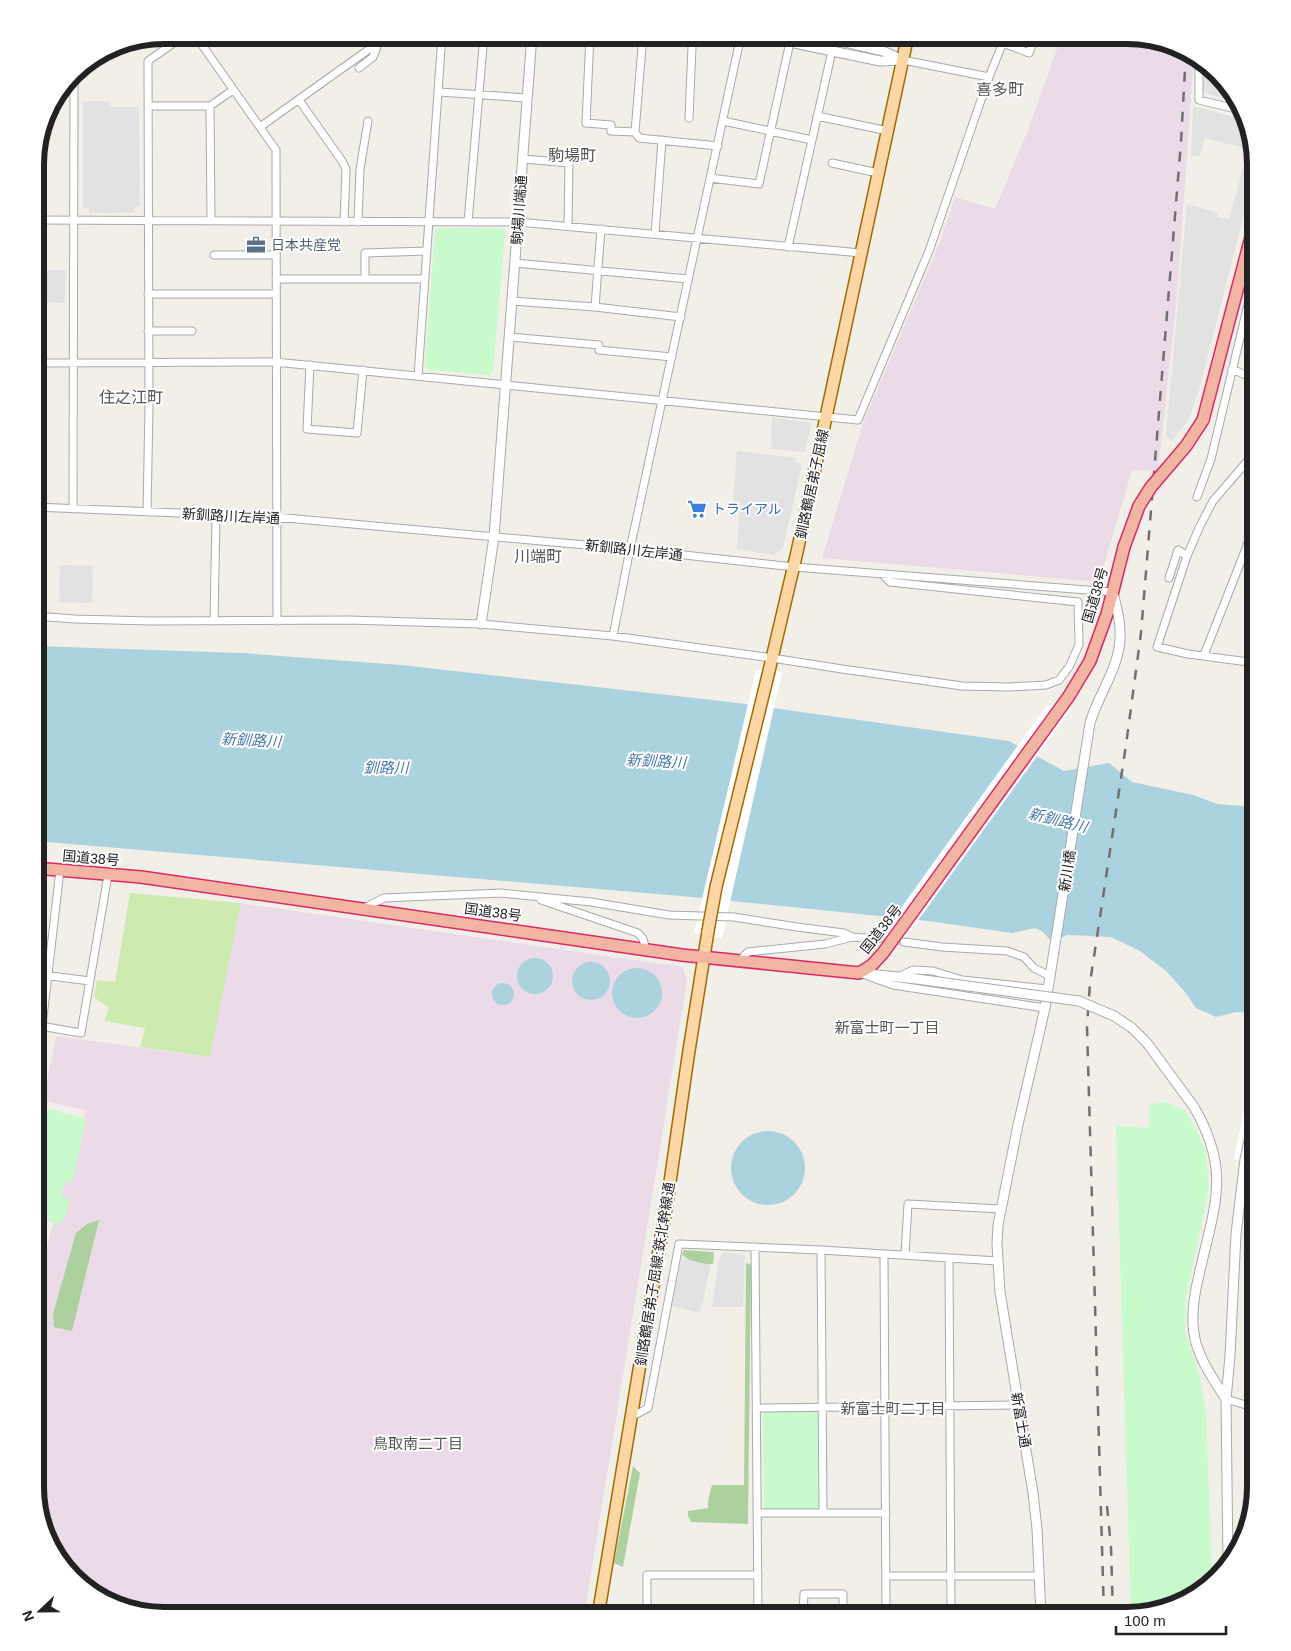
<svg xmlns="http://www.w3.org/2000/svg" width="1291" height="1651" font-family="Helvetica,'Noto Sans JP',sans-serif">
<rect width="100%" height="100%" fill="#f2efe9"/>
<!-- industrial -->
<path fill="#ebdbe8" d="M 1062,35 L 1135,35 L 1194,54 L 1177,297 L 1158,471 L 1132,470 L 1100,579 L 1090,581 L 822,558 L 863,423 L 940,242 L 955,197 L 995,209 L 1028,130 Z
M 241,903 L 683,967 L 687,981 L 584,1616 L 164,1616 L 100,1599 L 57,1558 L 35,1487 L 35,1274 L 47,1246 L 86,1110 L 43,1101 L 56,1036 L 209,1057 L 230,950 Z"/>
<!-- grass -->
<path fill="#cdebb0" d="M 130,893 L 241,903 L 210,1057 L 140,1047 L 145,1028 L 104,1021 L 109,1008 L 94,997 L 97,980 L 115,982 Z"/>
<!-- forest -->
<path fill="#add19e" d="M 99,1220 L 72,1331 L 54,1327 L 53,1314 L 76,1233 L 87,1224 Z
M 684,1250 L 714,1252 L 713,1264 L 695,1264 L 682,1255 Z
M 746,1263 L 751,1265 L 748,1524 L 691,1522 L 688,1516 L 688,1511 L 708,1508 L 708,1501 L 712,1485 L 744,1485 Z
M 633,1466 L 640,1473 L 623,1567 L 614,1563 Z"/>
<!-- park -->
<path fill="#c8facc" d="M 439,228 L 503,228 L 505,231 L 493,372 L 489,375 L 429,370 L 425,365 L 435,230 Z
M 1166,1102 L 1186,1111 L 1206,1150 L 1209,1189 L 1186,1298 L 1185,1331 L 1200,1378 L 1206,1411 L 1212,1580 L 1198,1594 L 1131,1615 L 1116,1126 L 1149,1128 L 1150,1104 Z
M 35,1105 L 86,1119 L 72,1183 L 65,1182 L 61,1196 L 69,1200 C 68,1208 67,1220 58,1224 L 35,1218 Z
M 818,1411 L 819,1510 L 764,1511 L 763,1412 Z"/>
<!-- parking -->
<path fill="#e2e2e2" d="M 1204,64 L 1234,93 L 1237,102 L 1205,93 L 1202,89 Z
M 83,101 L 109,101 L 109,107 L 139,107 L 140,207 L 135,207 L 134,213 L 89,213 L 89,208 L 83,208 Z
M 1193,106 L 1242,119 L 1256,168 L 1198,394 L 1188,420 L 1172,441 L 1166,436 L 1187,204 L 1218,213 L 1217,217 L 1229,219 L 1248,149 L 1205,138 L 1200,156 L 1191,155 Z
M 35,270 L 66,270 L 65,303 L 35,302 Z
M 772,418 L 809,422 L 811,425 L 805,452 L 771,449 Z
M 737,451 L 796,458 L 795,462 L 802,464 L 783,548 L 774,555 L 737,549 L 740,503 L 733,502 Z
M 60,565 L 93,566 L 92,603 L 59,602 Z
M 723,1252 L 745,1255 L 743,1307 L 712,1307 L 719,1260 Z
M 681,1258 L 711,1265 L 700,1313 L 672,1306 Z"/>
<!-- water -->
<path fill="#aad3df" d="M 35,646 L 242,653 L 401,665 L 730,702 L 1009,741 L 1064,771 L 1109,763 L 1132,782 L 1193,795 L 1217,804 L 1256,807 L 1256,1013 L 1236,1012 L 1216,1017 L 1196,1008 L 1185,992 L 1166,971 L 1140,951 L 1111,937 L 1068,935 L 1051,941 L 1043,932 L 1035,928 L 1012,933 L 928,921 L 692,897 L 35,841 Z
M517 976a18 18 0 1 1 36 0a18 18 0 1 1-36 0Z
M572 981a19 19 0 1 1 38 0a19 19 0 1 1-38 0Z
M612 993a25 25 0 1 1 50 0a25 25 0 1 1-50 0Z
M492 994a11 11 0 1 1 22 0a11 11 0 1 1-22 0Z
M731 1168a37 37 0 1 1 74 0a37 37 0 1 1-74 0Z"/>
<!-- pier -->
<path fill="#fff" d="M 756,670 L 782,672 L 722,938 L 694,933 Z
M 1047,705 L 1072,708 L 901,944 L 880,937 Z
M 1256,1050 L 1256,1163 L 1234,1159 Z"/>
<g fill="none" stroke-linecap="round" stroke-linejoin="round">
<!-- minor-tunnel -->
<path stroke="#c8c6c1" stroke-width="7" stroke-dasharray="7 3.5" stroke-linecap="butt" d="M 878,939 L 904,942"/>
<!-- minor casing -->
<g stroke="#a9a9a9" stroke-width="9">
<path id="minor" d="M 195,35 L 276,150 L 277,621
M 590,35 L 586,123 L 611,125 L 611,131 L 635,132 L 643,35
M 1003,43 L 1029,53 L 1036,35
M 1199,59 L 1199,100 L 1240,110
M 903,60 L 989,77
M 359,68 L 373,57 L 379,42 L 374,35
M 72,76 L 74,82 L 73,509
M 439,92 L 527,98
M 299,100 L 342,161 L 346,169 L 344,222
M 149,106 L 210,106
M 817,116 L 888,131
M 689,118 L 692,47 L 695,35
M 723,121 L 812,140
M 260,127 L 389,35
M 635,132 L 639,138 L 718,146
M 523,159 L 569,163 L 568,226
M 832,163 L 878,173
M 710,178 L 759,184 L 790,42
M 35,220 L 518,222 L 861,253
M 211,221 L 210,106 L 233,90
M 358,222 L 360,169 L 368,121
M 468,222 L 484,35
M 655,234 L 662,140
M 788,247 L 832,51
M 214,255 L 276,255
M 515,263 L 688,279
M 276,279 L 425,279
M 365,279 L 365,253 L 427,251
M 148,294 L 276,294
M 512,301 L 595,307 L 681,317
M 595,307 L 601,229
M 148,331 L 192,331
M 510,337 L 599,345 L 599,350 L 672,357
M 35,363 L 275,362 L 858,420 L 929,251 L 989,77 L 1006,35
M 310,365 L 307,429 L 357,433 L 363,370
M 1232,369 L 1256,380
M 418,376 L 442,35
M 1197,497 L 1211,459 L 1256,271
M 35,507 L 275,517 L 630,549 L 794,567 L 1113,592
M 147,512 L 149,408 L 148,61 L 185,35
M 1247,544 L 1256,547
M 1187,556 L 1157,647 L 1188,654 L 1256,663
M 1169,578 L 1178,550 L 1187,556 L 1200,526 L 1213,501 L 1256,451
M 35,616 L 75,619 L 150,621 L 348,620 L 481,624 L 613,636 L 772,658 L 842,669 L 962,686 L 1009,687 L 1046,685 L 1059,680 L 1069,667 L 1079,645 L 1078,602 L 890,582 L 882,574
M 214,621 L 216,515
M 613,636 L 630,549 L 741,35
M 1204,655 L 1256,523
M 541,900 L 638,933 L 643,939 L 646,950
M 364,908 L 384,898 L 501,893 L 591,902 L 669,915 L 734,917 L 797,927 L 844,933 L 852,937
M 904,942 L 942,947 L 1007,951 L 1024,957 L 1034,968 L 1050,976
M 740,960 L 748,952 L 825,944 L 852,937 L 878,939
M 35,974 L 90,981
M 868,976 L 893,985 L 1045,1008
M 900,976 L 913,970 L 933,971 L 962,980 L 1048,989
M 35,1025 L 81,1033 L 108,875
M 42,1026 L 60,870
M 755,1247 L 758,1616
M 821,1250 L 823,1512
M 884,1254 L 886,1616
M 905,1255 L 908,1204 L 1001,1209
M 949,1259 L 951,1616
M 1226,1399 L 1256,1408
M 758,1408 L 1018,1405
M 631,1417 L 648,1408 L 679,1244 L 821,1250 L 998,1261
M 758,1513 L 886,1513
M 886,1576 L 1039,1576
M 647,1616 L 647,1575 L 758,1575
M 803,1616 L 804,1594 L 843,1594 L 843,1616"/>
</g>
<!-- tertiary casing -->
<g stroke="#a9a9a9" stroke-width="11">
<path id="tertiary" d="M 756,35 L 880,61 L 903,60
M 816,35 L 883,51 L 900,59
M 481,624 L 494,537 L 532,35
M 859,973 L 917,979
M 1194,1107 C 1232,1172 1214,1207 1199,1275 C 1194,1295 1190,1318 1195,1339 C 1200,1361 1214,1380 1226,1399
M 1228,1562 L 1226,1399 L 1230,1356 L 1236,1234 L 1245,1159 L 1256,1108
M 1041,1616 L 1037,1529 L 1033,1493 L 1000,1292 L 997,1244 L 998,1225 L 1018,1125 L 1045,1008 L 1090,723 C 1099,692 1122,665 1120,631 C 1120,618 1116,605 1113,593"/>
</g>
<!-- primary casing -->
<g stroke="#a06b00" stroke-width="14">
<path id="primary" d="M 769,671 L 797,552 L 908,35
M 598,1616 L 668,1196 L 688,1057 L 708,931"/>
</g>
<!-- trunk casing -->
<g stroke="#dc2a67" stroke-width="14">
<path id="trunk" d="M 1203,420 L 1256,218
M 35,868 L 141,877 L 682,955 L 859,973 L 871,966 L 883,953 L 1069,696 L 1090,661 L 1107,614 L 1124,547"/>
</g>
<!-- minor -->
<use href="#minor" stroke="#fff" stroke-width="7"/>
<!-- tertiary -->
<use href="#tertiary" stroke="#fff" stroke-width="9"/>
<!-- primary -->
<use href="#primary" stroke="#fcd6a4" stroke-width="11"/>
<!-- trunk -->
<use href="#trunk" stroke="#f2b4a3" stroke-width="11"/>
<!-- rail -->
<path stroke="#707070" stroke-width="2.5" stroke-dasharray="10 10" stroke-linecap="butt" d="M 1107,1506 L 1111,1547 L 1113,1616
M 1104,1616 L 1087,1027 L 1090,983 L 1126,745 L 1141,633 L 1181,142 L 1186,51"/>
<!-- tertiary-bridge casing -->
<g stroke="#a9a9a9" stroke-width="11" stroke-linecap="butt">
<path id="tertiary-bridge" d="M 917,979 L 1079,1001 L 1114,1016 L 1132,1028 L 1147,1043 L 1194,1107"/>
</g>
<!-- primary-bridge casing -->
<g stroke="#a06b00" stroke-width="14" stroke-linecap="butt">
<path id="primary-bridge" d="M 708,931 L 716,887 L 769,671"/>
</g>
<!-- trunk-bridge casing -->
<g stroke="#dc2a67" stroke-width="14" stroke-linecap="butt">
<path id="trunk-bridge" d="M 1124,547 L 1139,506 L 1151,487 L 1186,446 L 1203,420"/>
</g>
<!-- tertiary-bridge -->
<use href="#tertiary-bridge" stroke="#fff" stroke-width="9"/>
<!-- primary-bridge -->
<use href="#primary-bridge" stroke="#fcd6a4" stroke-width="11"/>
<!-- trunk-bridge -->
<use href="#trunk-bridge" stroke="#f2b4a3" stroke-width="11"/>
</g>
<!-- icons -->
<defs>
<g id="office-bare" transform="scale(1.5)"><path d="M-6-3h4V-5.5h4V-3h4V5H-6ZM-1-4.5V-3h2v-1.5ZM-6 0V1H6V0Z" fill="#5c6f8a" stroke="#fff" stroke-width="2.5" paint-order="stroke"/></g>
<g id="supermarket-bare" transform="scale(1.5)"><path d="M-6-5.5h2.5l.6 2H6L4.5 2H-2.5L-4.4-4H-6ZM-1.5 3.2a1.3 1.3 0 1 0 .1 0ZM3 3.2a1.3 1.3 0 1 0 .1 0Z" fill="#3f7fe0" stroke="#fff" stroke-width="2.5" paint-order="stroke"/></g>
</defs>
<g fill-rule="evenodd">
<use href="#office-bare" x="256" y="245"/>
<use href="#supermarket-bare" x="697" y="509"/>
</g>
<g text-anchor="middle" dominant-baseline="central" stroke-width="4" stroke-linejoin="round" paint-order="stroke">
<!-- street labels -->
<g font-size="14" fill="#222" stroke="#fff">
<text transform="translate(519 210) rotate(-86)">駒場川端通</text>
<text transform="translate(812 484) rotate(-78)">釧路鶴居弟子屈線</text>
<text transform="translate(231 516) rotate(3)">新釧路川左岸通</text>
<text transform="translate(634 550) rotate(6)">新釧路川左岸通</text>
<text transform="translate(1095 595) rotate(-74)">国道38号</text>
<text transform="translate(91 858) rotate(5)">国道38号</text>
<text transform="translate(1067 871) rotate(-81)">新川橋</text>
<text transform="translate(493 912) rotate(8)">国道38号</text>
<text transform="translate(881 929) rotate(-52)">国道38号</text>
<text transform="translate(655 1274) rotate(-81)">釧路鶴居弟子屈線:鉄北幹線通</text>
<text transform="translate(1021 1420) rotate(80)">新富士通</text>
</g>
<!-- service labels -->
<g font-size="14" fill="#4e5e75" stroke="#fff" text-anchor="start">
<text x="271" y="245">日本共産党</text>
</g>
<!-- shop labels -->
<g font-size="14" fill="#366cbe" stroke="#fff" text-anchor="start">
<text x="712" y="509">トライアル</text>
</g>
<!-- water labels -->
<g font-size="15" font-style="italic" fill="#4a7aab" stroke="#fff">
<text transform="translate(251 740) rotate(3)">新釧路川</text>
<text transform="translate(656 761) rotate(3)">新釧路川</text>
<text x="386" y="767">釧路川</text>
<text transform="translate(1058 820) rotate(14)">新釧路川</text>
</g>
<!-- neighbourhood labels -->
<g font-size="15" fill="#555" stroke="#fff">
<text x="887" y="1027">新富士町一丁目</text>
<text x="893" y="1408">新富士町二丁目</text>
<text x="418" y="1443">鳥取南二丁目</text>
</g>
<!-- quarter labels -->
<g font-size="16" fill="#555" stroke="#fff">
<text x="1000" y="89">喜多町</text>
<text x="572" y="155">駒場町</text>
<text x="131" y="397">住之江町</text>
<text x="538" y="556">川端町</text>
</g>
</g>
<!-- crop -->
<path d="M0 0H1291V1651H0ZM164 44H1127A120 120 0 0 1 1247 164V1487A120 120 0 0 1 1127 1607H164A120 120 0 0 1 44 1487V164A120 120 0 0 1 164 44Z" fill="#fff" fill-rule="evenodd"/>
<path fill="none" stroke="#222" stroke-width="6" d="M164 44H1127A120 120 0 0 1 1247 164V1487A120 120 0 0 1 1127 1607H164A120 120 0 0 1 44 1487V164A120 120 0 0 1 164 44Z"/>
<!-- north arrow -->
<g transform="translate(40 1611) rotate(248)" stroke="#ffffff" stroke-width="4" paint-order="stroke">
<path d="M0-4L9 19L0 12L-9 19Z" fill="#222222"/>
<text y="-8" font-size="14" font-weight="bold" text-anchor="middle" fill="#222222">N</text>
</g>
<!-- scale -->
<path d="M1116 1626v8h110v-8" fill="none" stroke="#222222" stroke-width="2.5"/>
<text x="1124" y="1626" font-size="15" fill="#222222" stroke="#ffffff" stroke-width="4" paint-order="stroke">100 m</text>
</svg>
